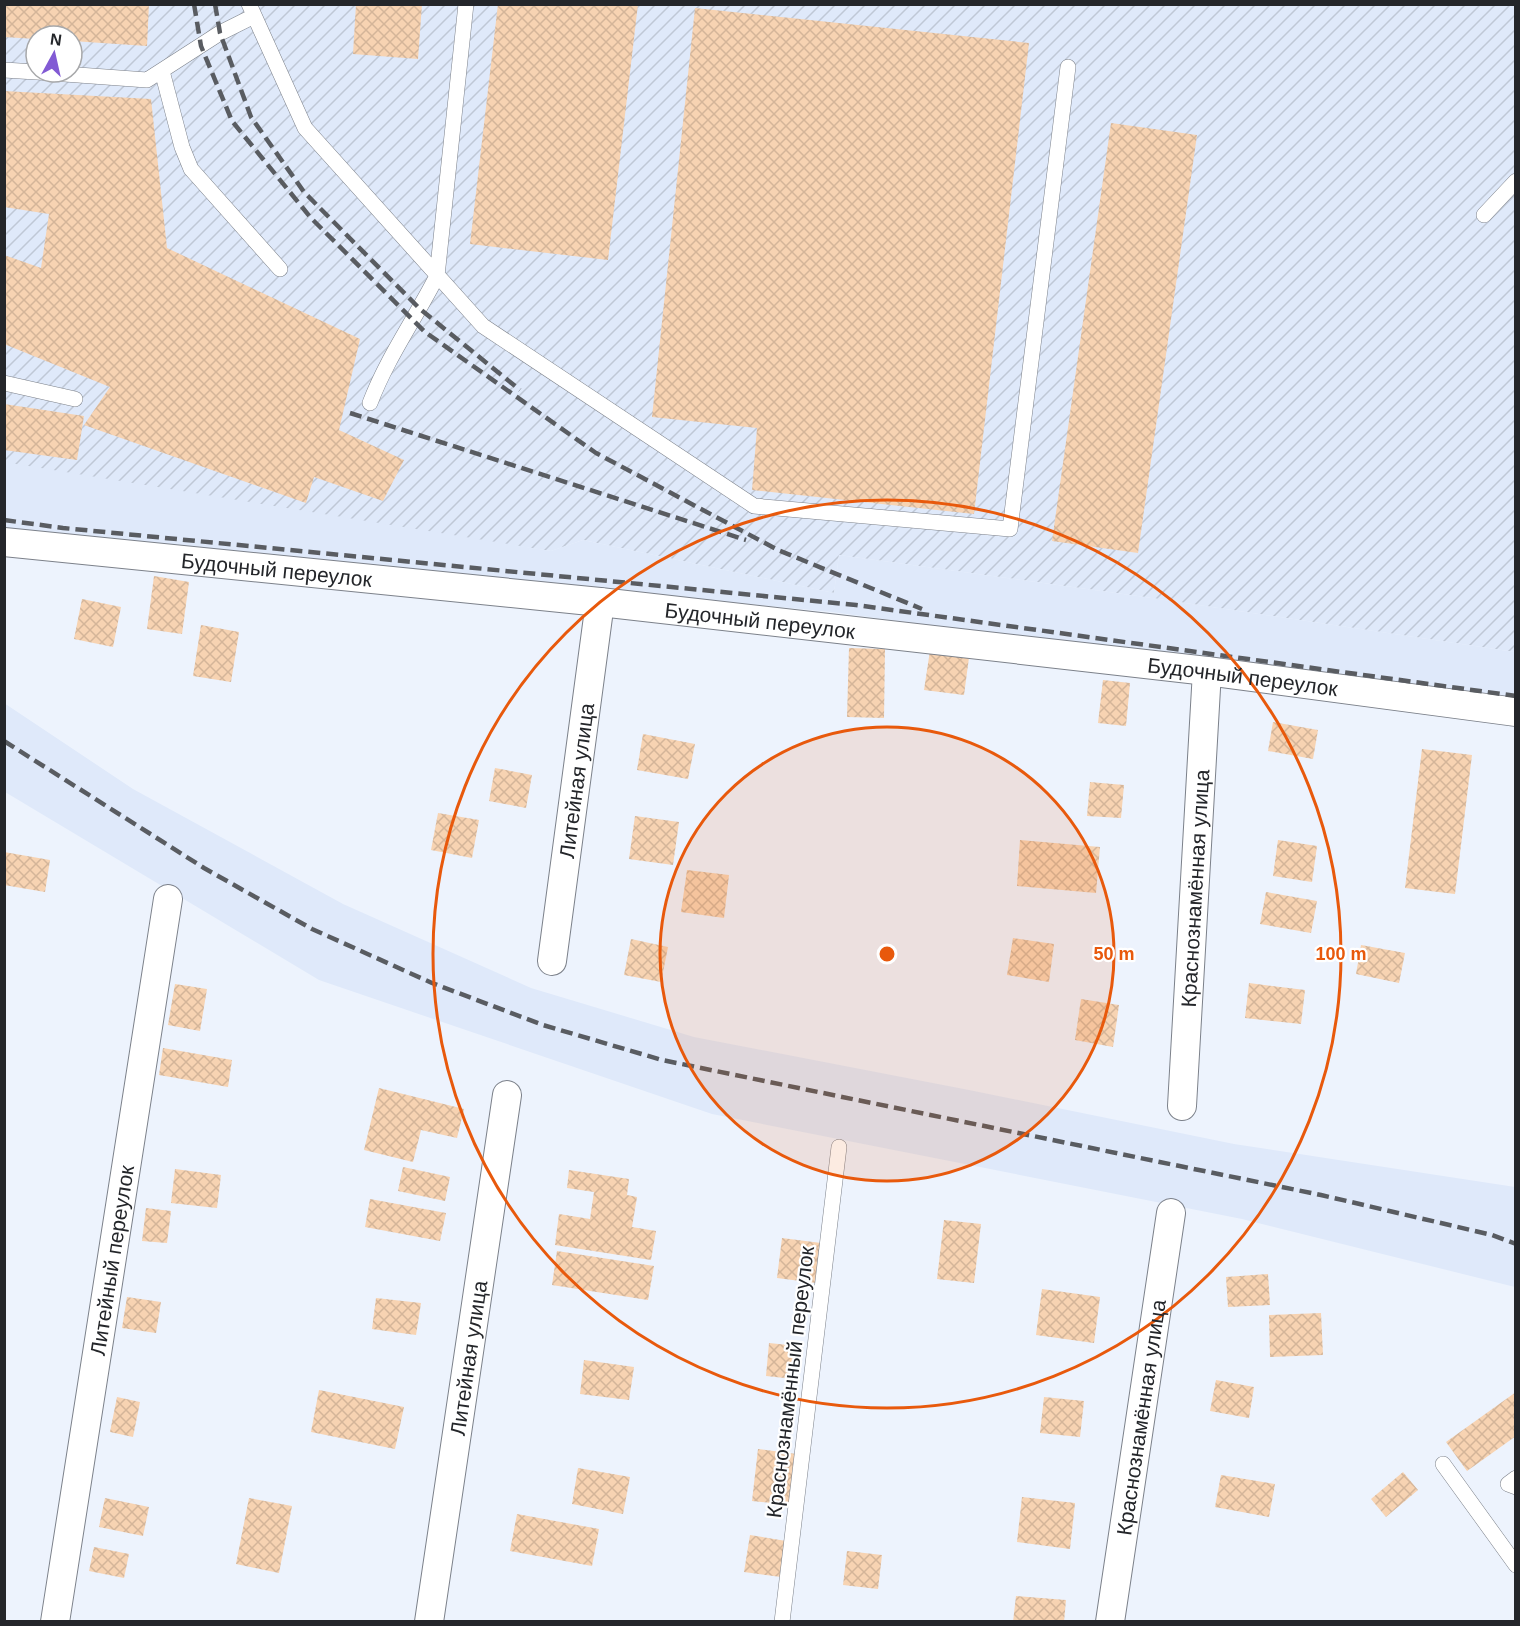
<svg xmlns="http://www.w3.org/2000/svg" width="1520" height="1626" font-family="Helvetica,sans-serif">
<defs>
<pattern id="industrial-furrows" width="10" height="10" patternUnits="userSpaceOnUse" patternTransform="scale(1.5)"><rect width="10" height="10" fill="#dfe9fa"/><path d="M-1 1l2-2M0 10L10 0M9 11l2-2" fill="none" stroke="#bfc8d6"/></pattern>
<pattern id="building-cross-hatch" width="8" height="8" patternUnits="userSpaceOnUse" patternTransform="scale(1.5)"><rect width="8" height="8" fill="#f7d3b2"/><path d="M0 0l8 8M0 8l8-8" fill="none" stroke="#d4b599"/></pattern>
</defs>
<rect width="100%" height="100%" fill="#edf3fd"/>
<!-- industrial -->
<path fill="url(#industrial-furrows)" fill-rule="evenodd" d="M 4,5 L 1515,5 L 1515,652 L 1145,597 L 839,555 L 834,593 L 583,540 L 551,551 L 5,469 ZM 36,36 L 72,36 L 72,72 L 36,72 Z"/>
<!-- built -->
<path fill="#dfe9fa" d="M 4,462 L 551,551 L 583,540 L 834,593 L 839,555 L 1145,597 L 1515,652 L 1515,704 L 832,612 L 5,532 Z
M 4,703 L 133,789 L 343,904 L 531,988 L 694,1037 L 969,1090 L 1234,1144 L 1515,1187 L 1515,1287 L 1242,1219 L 712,1114 L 319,980 L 5,792 Z"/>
<!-- building -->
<path fill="url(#building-cross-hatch)" d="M 4,4 L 149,4 L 147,46 L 72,41 L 72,36 L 36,36 L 36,39 L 4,37 Z
M 356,4 L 422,4 L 418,59 L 353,54 Z
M 498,4 L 638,4 L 608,260 L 470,244 Z
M 695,8 L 1029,43 L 974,514 L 752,490 L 757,428 L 652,417 Z
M 4,91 L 151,99 L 167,248 L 360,339 L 339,430 L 404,460 L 383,501 L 314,477 L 306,503 L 84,425 L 110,387 L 4,344 L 4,255 L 41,268 L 49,214 L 4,207 Z
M 1111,123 L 1197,135 L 1138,553 L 1052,541 Z
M 4,404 L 84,416 L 77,460 L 4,450 Z
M 154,576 L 189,582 L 182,634 L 147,629 Z
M 82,599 L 121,607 L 113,647 L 74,639 Z
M 201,625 L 239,632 L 231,682 L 193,676 Z
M 931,644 L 970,650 L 964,695 L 924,690 Z
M 849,648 L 885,649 L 884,718 L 847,717 Z
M 1103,680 L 1130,683 L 1126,726 L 1098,723 Z
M 1273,722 L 1318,730 L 1313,759 L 1268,751 Z
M 643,734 L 695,744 L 688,779 L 637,770 Z
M 1422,749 L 1472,755 L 1455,894 L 1405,888 Z
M 495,768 L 532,775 L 526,808 L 489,801 Z
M 1090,782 L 1124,785 L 1121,818 L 1087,816 Z
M 438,813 L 479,820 L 472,858 L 431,850 Z
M 635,816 L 679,822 L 673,865 L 629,859 Z
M 1020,840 L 1100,847 L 1096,893 L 1017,886 Z
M 1278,840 L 1317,846 L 1312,882 L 1273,876 Z
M 4,852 L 50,860 L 45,892 L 4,885 Z
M 687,870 L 729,875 L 724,918 L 681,912 Z
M 1266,892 L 1317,901 L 1311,933 L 1260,924 Z
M 1013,938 L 1054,944 L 1049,982 L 1007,975 Z
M 631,939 L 668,947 L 661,982 L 624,975 Z
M 1361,945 L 1405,953 L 1399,983 L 1356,974 Z
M 1249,983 L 1305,990 L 1301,1024 L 1245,1018 Z
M 175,984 L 207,989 L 200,1031 L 168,1025 Z
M 1081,999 L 1119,1005 L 1113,1047 L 1075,1040 Z
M 163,1048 L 232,1060 L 228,1087 L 159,1075 Z
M 379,1088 L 464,1109 L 457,1138 L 421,1130 L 413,1162 L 364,1150 Z
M 403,1167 L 450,1177 L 445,1201 L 398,1191 Z
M 175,1169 L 221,1175 L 217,1208 L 171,1203 Z
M 569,1170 L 629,1179 L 627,1195 L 637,1197 L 632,1227 L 656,1231 L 651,1260 L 555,1245 L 559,1214 L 590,1219 L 594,1192 L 567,1188 Z
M 370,1199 L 446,1213 L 440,1241 L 365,1227 Z
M 146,1208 L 171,1211 L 167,1243 L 142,1241 Z
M 944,1220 L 981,1224 L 974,1283 L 937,1279 Z
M 782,1238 L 821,1243 L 816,1283 L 777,1278 Z
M 557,1251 L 654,1266 L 648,1300 L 552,1285 Z
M 1268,1274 L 1270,1305 L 1228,1307 L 1226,1277 Z
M 1042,1289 L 1100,1297 L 1094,1343 L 1036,1335 Z
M 127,1297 L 161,1302 L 156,1333 L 122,1328 Z
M 376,1298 L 421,1303 L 416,1335 L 372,1329 Z
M 1321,1313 L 1323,1355 L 1270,1357 L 1269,1315 Z
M 769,1343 L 798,1346 L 794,1379 L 766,1376 Z
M 584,1360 L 634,1367 L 629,1400 L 580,1394 Z
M 1216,1380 L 1254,1387 L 1249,1418 L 1210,1411 Z
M 319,1390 L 404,1407 L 395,1449 L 311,1432 Z
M 1516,1392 L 1516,1436 L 1467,1471 L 1446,1442 Z
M 117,1397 L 140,1402 L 133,1437 L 110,1432 Z
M 1044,1397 L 1084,1401 L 1080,1437 L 1040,1433 Z
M 758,1449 L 797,1454 L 791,1505 L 752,1501 Z
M 578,1468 L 630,1477 L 623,1514 L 572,1504 Z
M 1403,1472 L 1418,1490 L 1386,1517 L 1371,1499 Z
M 1221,1475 L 1275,1484 L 1269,1517 L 1215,1507 Z
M 1022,1497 L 1075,1503 L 1070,1549 L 1017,1542 Z
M 105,1498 L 149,1507 L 143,1536 L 99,1527 Z
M 249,1498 L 292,1506 L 279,1573 L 236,1564 Z
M 517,1514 L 599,1529 L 592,1566 L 510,1551 Z
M 750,1535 L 786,1541 L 781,1577 L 744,1572 Z
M 94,1547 L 129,1554 L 124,1578 L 89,1571 Z
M 847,1551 L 882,1555 L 878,1589 L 843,1585 Z
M 1016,1596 L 1066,1600 L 1064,1622 L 1013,1622 Z"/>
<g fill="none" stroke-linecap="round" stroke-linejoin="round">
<!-- service casing -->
<g stroke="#7c818a" stroke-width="16">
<path id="service" d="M 249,4 L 305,128 L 483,326 L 754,506 L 1010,529 L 1068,67
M 4,70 L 36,72
M 162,71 L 182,147 L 191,169 L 280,269
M 37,72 L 147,80 L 220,33 L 254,16
M 1484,215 L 1516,181
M 4,383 L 75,399
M 370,403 C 387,358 415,319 437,276 L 466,4
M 1443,1464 L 1516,1565
M 1516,1478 L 1508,1484 L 1516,1487
M 782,1622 L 839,1147"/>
</g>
<!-- minor casing -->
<g stroke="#7c818a" stroke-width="30">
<g id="minor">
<path id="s1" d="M 4,542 L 600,602 L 1207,671 L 1516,712"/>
<path id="s2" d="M 552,961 L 600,602"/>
<path id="s3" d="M 1182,1106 L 1207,671"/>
<path id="s4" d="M 55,1622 L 168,899"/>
<path id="s5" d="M 429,1622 L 507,1095"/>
<path id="s6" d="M 1110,1622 L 1171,1213"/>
</g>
</g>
<!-- service -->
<use href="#service" stroke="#fff" stroke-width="15"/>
<!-- minor -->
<use href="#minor" stroke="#fff" stroke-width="28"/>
<!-- rail -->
<path stroke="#595c61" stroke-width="4.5" stroke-dasharray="12 6" stroke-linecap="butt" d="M 194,4 L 201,46 L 232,121 L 311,218 L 425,332 L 596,453 L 778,550 L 922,609
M 215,4 L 220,33 L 251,117 L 304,192 L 420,309 L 520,390
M 350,413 L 746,540
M 4,520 L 63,528 L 856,605 L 1516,696
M 4,741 L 204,868 L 312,929 L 432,983 L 543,1025 L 662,1060 L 1321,1195 L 1492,1235 L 1516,1244"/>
</g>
<!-- distance rings -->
<circle cx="887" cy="954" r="227" fill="#e8590c" fill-opacity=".12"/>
<g fill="none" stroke="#e8590c" stroke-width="3">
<circle cx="887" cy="954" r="227"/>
<circle cx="887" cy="954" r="454"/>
</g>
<g text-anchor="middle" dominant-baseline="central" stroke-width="4.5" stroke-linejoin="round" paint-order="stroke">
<!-- street labels -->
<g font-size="21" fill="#24262a" stroke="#fff">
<text stroke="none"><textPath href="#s1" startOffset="274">Будочный переулок</textPath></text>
<text stroke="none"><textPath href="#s1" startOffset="760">Будочный переулок</textPath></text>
<text stroke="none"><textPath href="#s1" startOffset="1246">Будочный переулок</textPath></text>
<text stroke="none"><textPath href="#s2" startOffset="182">Литейная улица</textPath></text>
<text stroke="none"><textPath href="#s3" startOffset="218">Краснознамённая улица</textPath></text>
<text stroke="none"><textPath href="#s4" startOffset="366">Литейный переулок</textPath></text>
<text stroke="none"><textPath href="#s5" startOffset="267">Литейная улица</textPath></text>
<text transform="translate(790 1382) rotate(-83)">Краснознамённый переулок</text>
<text stroke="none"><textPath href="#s6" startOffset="207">Краснознамённая улица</textPath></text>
</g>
</g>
<circle cx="887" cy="954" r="9" fill="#e8590c" stroke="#fff" stroke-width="3"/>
<g font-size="18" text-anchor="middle" font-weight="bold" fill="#e8590c" stroke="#fff" stroke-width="4.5" stroke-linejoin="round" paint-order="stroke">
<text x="1114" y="960">50 m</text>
<text x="1341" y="960">100 m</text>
</g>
<!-- border -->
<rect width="1520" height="1626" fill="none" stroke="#24262a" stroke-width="12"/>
<!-- north arrow -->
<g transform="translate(54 54) rotate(8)"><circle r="28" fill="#ffffff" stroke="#a7a8aa" stroke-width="1.5"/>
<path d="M0-4.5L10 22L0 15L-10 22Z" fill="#825ad4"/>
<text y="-9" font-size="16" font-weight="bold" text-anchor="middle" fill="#24262a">N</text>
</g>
</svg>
